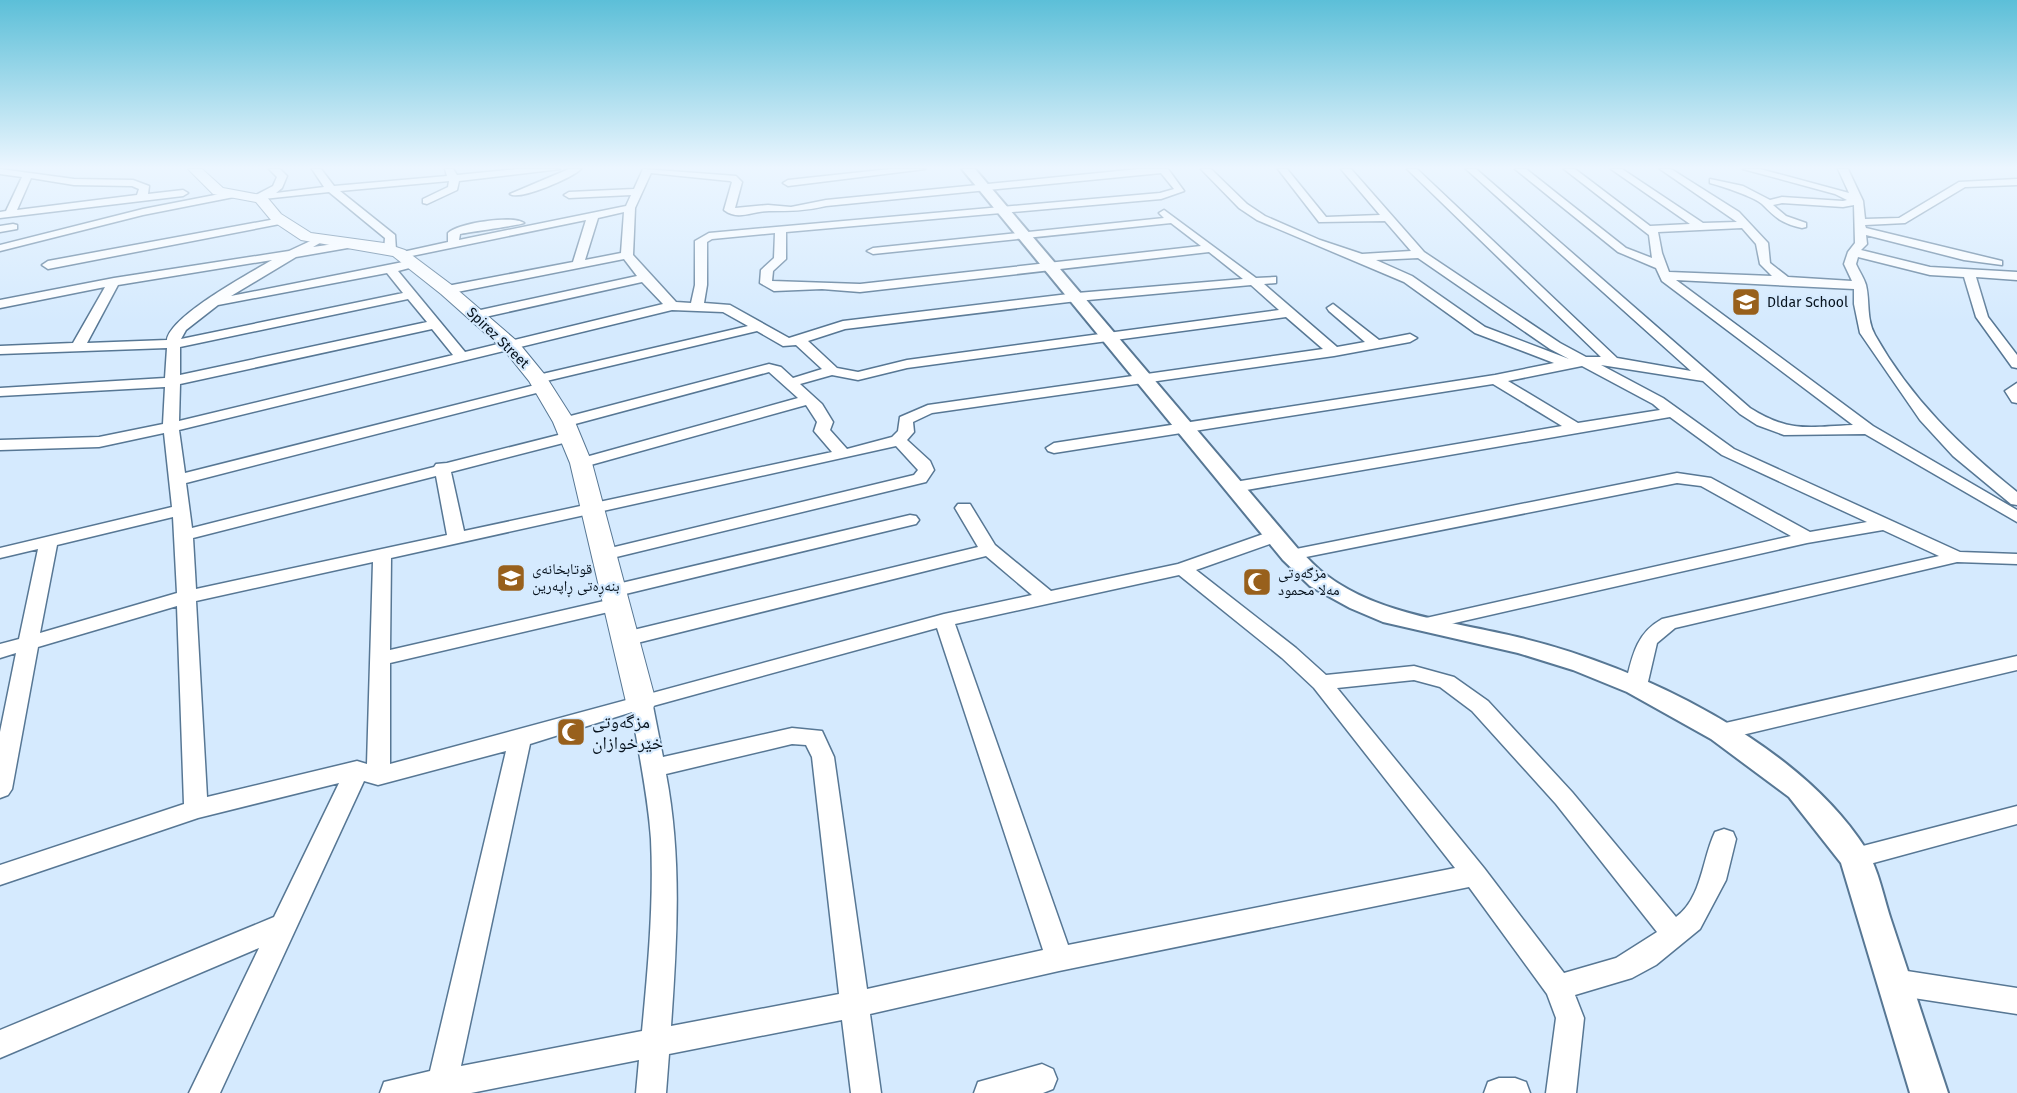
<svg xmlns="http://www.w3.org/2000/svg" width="2017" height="1093" font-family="'Fira Sans','Noto Naskh Arabic',sans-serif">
<rect width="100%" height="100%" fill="#d5eafe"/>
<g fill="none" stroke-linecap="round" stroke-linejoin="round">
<!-- minor casing -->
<g stroke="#577794" stroke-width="3">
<path id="minor" d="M 0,169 L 74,179 L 133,180 L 149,186 L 148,194 L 183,190 L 188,193 L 183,196 L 0,218 L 0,212 L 6,211 L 22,177 L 0,174 ZM 31,178 L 74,185 L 132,186 L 139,189 L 137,195 L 17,210 Z
M 269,169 L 280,169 L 287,176 L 282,188 L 276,193 L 324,187 L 312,169 L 321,169 L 334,186 L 447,176 L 445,169 L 453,169 L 457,175 L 519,169 L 560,169 L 459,181 L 457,190 L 427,204 L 423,203 L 423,199 L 448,187 L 449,181 L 340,191 L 395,235 L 396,250 L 390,253 L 384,250 L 385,238 L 329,192 L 254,200 L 254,196 L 273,186 L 277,177 Z
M 569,169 L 581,169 C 572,178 519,201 510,194 Z
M 643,169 L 736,176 L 742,182 L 735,208 L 768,205 L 791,207 L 826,200 L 1139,169 L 1168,169 L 1184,191 L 1161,199 L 786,232 L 786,259 L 773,271 L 772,281 L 860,284 L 1201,246 L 1171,223 L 873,254 L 867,251 L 873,248 L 1164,218 L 1159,213 L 1164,210 L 1256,278 L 1276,277 L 1276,283 L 1264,284 L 1337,347 L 1365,342 L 1329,311 L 1327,308 L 1333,304 L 1379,340 L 1410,334 L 1417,338 L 1410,342 L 1334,356 L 932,413 L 913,422 L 914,432 L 907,440 L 930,461 L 934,470 L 926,482 L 604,560 L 595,555 L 598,551 L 914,475 L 918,470 L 896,446 L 391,558 L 390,650 L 617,598 L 624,600 L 627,604 L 624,608 L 617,610 L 390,663 L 390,764 L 944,614 L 1032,595 L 986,556 L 625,646 L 618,644 L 615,639 L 618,634 L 625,632 L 978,547 L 955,508 L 958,504 L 970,504 L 995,545 L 1051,591 L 1178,564 L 1269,532 L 1281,532 L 1284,536 L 1281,540 L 1196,570 L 1296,648 L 1326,675 L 1414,666 L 1454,677 L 1488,701 L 1572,792 L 1676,917 C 1702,898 1702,859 1715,832 L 1724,829 L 1733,832 L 1736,839 L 1726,880 L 1700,929 L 1656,965 L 1632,978 L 1575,995 L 1584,1018 L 1576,1093 L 1546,1093 L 1556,1018 L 1547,994 L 1469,887 L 1059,971 L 870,1014 L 881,1093 L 851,1093 L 842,1020 L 669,1054 L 666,1093 L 636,1093 L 639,1060 L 471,1093 L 380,1093 L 384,1082 L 430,1071 L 506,751 L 378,785 L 364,781 L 220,1093 L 189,1093 L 259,948 L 0,1058 L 0,1030 L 274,917 L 339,783 L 198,818 L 0,885 L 0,865 L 184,804 L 177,606 L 38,647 L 12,789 L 8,795 L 0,798 L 0,732 L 16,653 L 0,658 L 0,644 L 19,639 L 38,549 L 0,558 L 0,548 L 172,507 L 164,433 L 99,447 L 0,450 L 0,440 L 99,437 L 163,424 L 165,387 L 0,396 L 0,388 L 165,378 L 167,348 L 0,354 L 0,346 L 73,343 L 105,287 L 0,308 L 0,300 L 114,278 L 289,251 L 319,237 L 325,240 L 313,247 L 355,241 L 361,244 L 359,246 L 296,257 L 231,296 L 413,260 L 417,262 L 417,266 L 398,271 L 465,352 L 663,304 L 642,282 L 476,319 L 470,315 L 476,311 L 637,276 L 624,259 L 447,294 L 441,290 L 447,286 L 573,262 L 586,220 L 402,258 L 396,255 L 398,253 L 448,242 L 448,233 C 458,223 513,215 524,223 C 521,225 470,232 460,234 L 459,240 L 626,206 L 631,195 L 569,198 L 564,195 L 569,192 L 634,189 ZM 651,173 L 730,181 L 732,182 L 724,210 C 738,221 753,211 769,211 C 792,211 804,211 826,206 L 1161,173 L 1174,189 L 1160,193 L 709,233 L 695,241 L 695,285 L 691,303 L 676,302 L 633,255 L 635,208 ZM 624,212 L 621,253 L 585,260 L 598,218 ZM 775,233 L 774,258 L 761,270 L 760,283 L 774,291 L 822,289 L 860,292 L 1209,252 L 1243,279 L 1077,293 L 843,321 L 789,338 L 730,305 L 704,303 L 707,285 L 707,242 L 712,239 ZM 272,260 C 250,273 170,316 167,340 L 87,343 L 118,285 ZM 387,273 L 403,293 L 181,339 L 186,330 L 218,305 ZM 1251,285 L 1279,310 L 907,360 L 858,372 L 837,368 L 808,341 L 845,329 L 1077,301 ZM 408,299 L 427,322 L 180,375 L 180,347 ZM 672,310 L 723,312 L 748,326 L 538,375 L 531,379 L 538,383 L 757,331 L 783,346 L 796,345 L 822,369 L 793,378 L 781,367 L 769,364 L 559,419 L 556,422 L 564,427 L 769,372 L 798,398 L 575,460 L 573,463 L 575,466 L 587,466 L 806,405 L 817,422 L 814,431 L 832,452 L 464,531 L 451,472 L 575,440 L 578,437 L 575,434 L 570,432 L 447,463 L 436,464 L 434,467 L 192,528 L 186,483 L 548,390 L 550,387 L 543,383 L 185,473 L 179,430 ZM 1286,317 L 1323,349 L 928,405 L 900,417 L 898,431 L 892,437 L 847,449 L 830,430 L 833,422 L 822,404 L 800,384 L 832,375 L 858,380 L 907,368 ZM 432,329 L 453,355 L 179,421 L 180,384 ZM 436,476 L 447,535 L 196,589 L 193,538 ZM 173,517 L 177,593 L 40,633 L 57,545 ZM 373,562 L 367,764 L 357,761 L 207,797 L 196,601 ZM 1179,575 L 1282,658 L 1314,688 L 1455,868 L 1068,945 L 955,624 ZM 937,628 L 1043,950 L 867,989 L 834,757 L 822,731 L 792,728 L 663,757 L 653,706 ZM 1414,680 L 1440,687 L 1472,711 L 1556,804 L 1657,932 L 1616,958 L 1564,973 L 1484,868 L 1337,688 ZM 632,712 C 639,755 648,796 651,839 C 654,903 648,968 642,1031 L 461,1066 L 530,744 ZM 792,744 L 806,745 L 812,757 L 839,994 L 671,1026 C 677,941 682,857 666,774 Z
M 890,169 L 925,169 L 788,186 L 783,183 L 788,180 Z
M 1201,169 L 1211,169 L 1247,204 L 1265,216 L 1320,240 L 1362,254 L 1411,251 L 1385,221 L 1319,222 L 1278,169 L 1287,169 L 1326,217 L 1380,215 L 1341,169 L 1351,169 L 1424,252 L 1560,343 L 1586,357 L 1601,357 L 1407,169 L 1417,169 L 1617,358 L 1691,371 L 1466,169 L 1476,169 L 1750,408 C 1790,433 1808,427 1853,425 L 1662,281 L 1656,268 L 1618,252 L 1515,169 L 1526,169 L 1626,248 L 1652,258 L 1649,235 L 1564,169 L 1575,169 L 1650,226 L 1690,224 L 1611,169 L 1622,169 L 1703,223 L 1737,222 L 1660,169 L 1671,169 L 1739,212 L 1768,243 L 1770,263 L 1788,277 L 1852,281 L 1844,264 L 1848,252 L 1855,243 L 1854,205 L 1843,207 L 1782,203 L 1773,205 L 1786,216 L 1806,223 L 1806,227 L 1802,228 C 1781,223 1776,218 1762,204 C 1755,197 1721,186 1710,183 L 1710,179 L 1743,186 L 1770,200 L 1782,197 L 1843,201 L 1847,200 L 1835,194 L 1743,169 L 1760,169 L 1849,193 L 1838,169 L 1848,169 L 1863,201 L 1865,219 L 1899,218 L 1959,182 L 2017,179 L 2017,185 L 1965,187 L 1905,223 L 1865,225 L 1866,228 L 2002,261 L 2002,265 L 1964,260 L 1866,235 L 1867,244 L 1861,250 L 1930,267 L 2017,272 L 2017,280 L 1976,277 L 1988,317 L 2017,355 L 2017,368 L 2012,367 L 1976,317 L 1964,277 L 1930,275 L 1858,257 L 1856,264 C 1859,271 1864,278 1866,285 C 1870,301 1866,319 1875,335 C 1911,399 1960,446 2017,492 L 2017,505 L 2011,504 L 1953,456 L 1920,420 L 1860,333 L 1854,304 L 1854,289 L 1676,280 L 1873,426 L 2017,510 L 2017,522 L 1865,434 L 1784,435 L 1757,425 L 1740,414 L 1703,381 L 1601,365 L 1663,398 L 1734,449 L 1960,552 L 2017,554 L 2017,564 L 1957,562 L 1675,628 L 1657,643 L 1647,686 L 1643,691 L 1636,693 L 1629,691 L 1625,686 C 1632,658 1635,634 1662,619 L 1939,556 L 1883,530 L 1807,543 L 1424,630 L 1417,628 L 1414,624 L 1417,620 L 1791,536 L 1701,486 L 1677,483 L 1291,560 L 1282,555 L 1291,550 L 1677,473 L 1711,478 L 1810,532 L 1867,522 L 1722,455 L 1670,417 L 1235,492 L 1227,487 L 1235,482 L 1562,426 L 1493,384 L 1054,453 L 1048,451 L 1046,448 L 1054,443 L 1495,375 L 1554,363 L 1475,333 L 1404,282 L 1257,220 L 1239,208 ZM 1742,228 L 1756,244 L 1760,264 L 1772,276 L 1669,272 L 1662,253 L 1658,232 ZM 1418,258 L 1550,349 L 1569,359 L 1485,327 L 1412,276 L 1376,260 ZM 1582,366 L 1653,404 L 1660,410 L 1578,423 L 1508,381 Z
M 230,192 L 235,195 L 234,197 L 143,215 L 0,251 L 0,245 L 143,209 Z
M 281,218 L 285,219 L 285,223 L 48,269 L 42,265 L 48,261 Z
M 13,224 L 17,225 L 17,229 L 0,232 L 0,226 Z
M 2017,383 L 2017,403 L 2012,402 L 2005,391 Z
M 910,515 L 916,516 L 919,520 L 916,524 L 613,597 L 604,591 L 613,585 Z
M 2017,656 L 2017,670 L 1721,740 L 1713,738 L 1710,732 L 1713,726 L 1721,724 Z
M 2017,806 L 2017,824 L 1855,868 L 1846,865 L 1843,858 L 1846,851 L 1855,848 Z
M 1894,969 L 2017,988 L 2017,1014 L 1894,995 L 1884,991 L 1880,982 L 1884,973 Z
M 1042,1064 L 1053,1069 L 1057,1079 L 1053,1089 L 1043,1093 L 974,1093 L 978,1082 Z
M 1499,1078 L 1515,1078 L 1526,1082 L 1530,1093 L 1484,1093 L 1488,1082 Z"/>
</g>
<!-- tertiary casing -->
<g stroke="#577794" stroke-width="4">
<path id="tertiary" d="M 962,169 L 975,169 L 1299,550 C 1308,558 1316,568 1326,575 C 1380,616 1457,622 1521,638 C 1641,667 1798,743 1866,849 C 1879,870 1884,900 1892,923 C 1911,980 1929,1036 1948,1093 L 1910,1093 L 1841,863 L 1789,797 L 1711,739 L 1627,692 L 1573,670 L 1518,653 L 1383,622 L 1350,608 L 1310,586 L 1283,560 Z"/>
</g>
<!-- secondary casing -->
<g stroke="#577794" stroke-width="2">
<path id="secondary" d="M 188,169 L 202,169 L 223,188 L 266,196 L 281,214 L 311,233 L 384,243 L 405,250 L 453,286 L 518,342 L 545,375 L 575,422 L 592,463 L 656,702 L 652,710 L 641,713 L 630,710 L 626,702 L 570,463 L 553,422 L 529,381 L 504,350 L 441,294 L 393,256 L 301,240 L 271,220 L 256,202 L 213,194 Z"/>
</g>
<!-- minor -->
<use href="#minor" fill="#fff" fill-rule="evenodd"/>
<!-- tertiary -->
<use href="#tertiary" fill="#fff" fill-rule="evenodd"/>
<!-- secondary -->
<use href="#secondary" fill="#fff" fill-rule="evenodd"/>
</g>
<!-- sky -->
<linearGradient id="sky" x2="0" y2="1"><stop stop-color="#5cbfd8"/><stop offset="0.52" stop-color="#ecf6ff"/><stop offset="1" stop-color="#ecf6ff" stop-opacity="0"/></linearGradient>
<rect width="2017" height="322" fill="url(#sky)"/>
<!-- icons -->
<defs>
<g id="school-square" transform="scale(1.5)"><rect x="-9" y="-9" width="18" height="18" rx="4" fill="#98601c" stroke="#d5eafe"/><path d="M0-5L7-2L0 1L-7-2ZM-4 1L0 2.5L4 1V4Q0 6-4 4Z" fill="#fff"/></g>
<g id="mosque-square" transform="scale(1.5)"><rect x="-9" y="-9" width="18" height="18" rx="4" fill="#98601c" stroke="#d5eafe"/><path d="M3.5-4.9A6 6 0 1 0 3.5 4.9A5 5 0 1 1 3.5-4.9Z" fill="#fff"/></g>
</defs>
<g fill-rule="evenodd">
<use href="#school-square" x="1746" y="302"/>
<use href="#school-square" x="511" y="578"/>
<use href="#mosque-square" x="1257" y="582"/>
<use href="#mosque-square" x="571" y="732"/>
</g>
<g text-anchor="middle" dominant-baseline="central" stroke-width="4.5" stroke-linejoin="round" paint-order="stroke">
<!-- far-poi labels -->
<g font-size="14" fill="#06121d" stroke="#d5eafe" text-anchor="start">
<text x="1767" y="302">Dldar School</text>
</g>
<!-- far-street labels -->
<g font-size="14" fill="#06121d" stroke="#d5eafe">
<text transform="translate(498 338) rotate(44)">Spirez Street</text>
</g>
<!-- poi labels -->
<g font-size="15" fill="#06121d" stroke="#d5eafe" text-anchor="start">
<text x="532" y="569">قوتابخانەی<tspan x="532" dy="17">بنەڕەتی ڕاپەرین</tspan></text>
<text x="1278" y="573">مزگه‌وتی<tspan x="1278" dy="17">مه‌لا محمود</tspan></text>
</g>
<!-- near-poi labels -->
<g font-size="18" fill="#06121d" stroke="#d5eafe" text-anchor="start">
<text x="592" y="722">مزگەوتی<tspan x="592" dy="21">خێرخوازان</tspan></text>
</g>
</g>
</svg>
